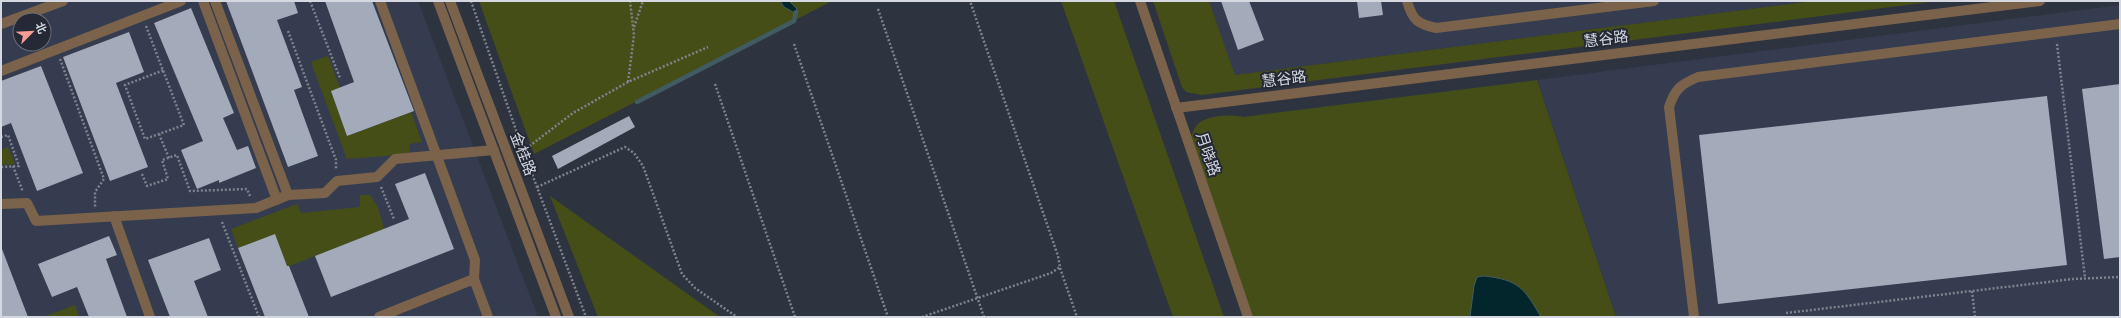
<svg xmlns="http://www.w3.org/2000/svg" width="2121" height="318" font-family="Cabin,'Noto Sans SC',sans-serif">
<rect width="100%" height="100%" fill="#2e3340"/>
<!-- built -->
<path fill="#353c4f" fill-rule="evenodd" d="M 1,1 L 418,1 L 538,317 L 1,317 ZM 20,20 L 44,20 L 44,44 L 20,44 Z
M 1209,1 L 1814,1 L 1235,75 Z
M 2120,5 L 2120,317 L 1616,317 L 1537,80 Z"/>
<!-- green -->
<path fill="#464e17" d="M 479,1 L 832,1 L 534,154 Z
M 1061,1 L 1114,1 L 1224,317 L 1173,317 Z
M 1153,1 L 1209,1 L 1235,75 L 1814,1 L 1938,1 L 1202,95 L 1186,92 L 1182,87 Z
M 328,56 L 340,88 L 331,91 L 347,136 L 411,112 L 422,142 L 409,144 L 410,154 L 347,159 L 311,62 Z
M 1537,80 L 1616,317 L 1253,317 L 1191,136 C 1193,133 1194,128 1197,125 C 1206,115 1231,114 1243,117 Z
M 8,147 L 15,164 L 1,165 L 1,150 Z
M 360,195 L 370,195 L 378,207 L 384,229 L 287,267 L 238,248 L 231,229 L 297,204 L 301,213 L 360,207 Z
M 550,196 L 720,317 L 598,317 Z
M 75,305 L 79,317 L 43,317 Z"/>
<!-- water -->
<path fill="#02262c" stroke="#415b62" d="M 780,1 L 789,1 L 797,9 L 795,13 L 784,7 Z
M 1484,276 C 1519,280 1524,288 1541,317 L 1470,317 L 1474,286 L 1477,277 Z"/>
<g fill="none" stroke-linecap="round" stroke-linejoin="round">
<!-- stream -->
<path stroke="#415b62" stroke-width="4.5" d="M 637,102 L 794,21 L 796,12"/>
</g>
<!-- building -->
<path fill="#a3aab9" d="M 226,1 L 294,1 L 298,13 L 277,20 L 302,87 L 294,90 L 318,156 L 288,167 Z
M 325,1 L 372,1 L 414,111 L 347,136 L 331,91 L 354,82 Z
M 1221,1 L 1249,1 L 1264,40 L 1238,50 Z
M 1357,1 L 1381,1 L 1383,15 L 1359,18 Z
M 191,8 L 234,113 L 223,118 L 237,150 L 248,146 L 256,168 L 219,183 L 219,180 L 197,189 L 181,150 L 203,141 L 154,23 Z
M 129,32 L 144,72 L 116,83 L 148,167 L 110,181 L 63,57 Z
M 41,66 L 83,173 L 37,191 L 11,123 L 1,127 L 1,81 Z
M 2120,84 L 2120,257 L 2104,259 L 2082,89 Z
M 2047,96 L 2067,265 L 1718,304 L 1699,135 Z
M 629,116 L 635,127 L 558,169 L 552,156 Z
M 425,173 L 454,249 L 331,297 L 315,256 L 409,219 L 395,184 Z
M 275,234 L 287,266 L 289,266 L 309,317 L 265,317 L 238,248 Z
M 109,236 L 117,255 L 106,259 L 127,317 L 89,317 L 77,287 L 52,297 L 38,264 Z
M 209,238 L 221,270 L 194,281 L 208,317 L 170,317 L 148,260 Z
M 1,249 L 2,249 L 28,317 L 1,317 Z"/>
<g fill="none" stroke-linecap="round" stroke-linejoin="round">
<!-- path -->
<path stroke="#7f838e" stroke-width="2.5" stroke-dasharray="2 2" stroke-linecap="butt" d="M 310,1 L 340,78
M 471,1 L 523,150 L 586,317
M 878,9 L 984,317
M 146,26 L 184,125 L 145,139 L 125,85 L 164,70
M 634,27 L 643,1
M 288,31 L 336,160 L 336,170
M 794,44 L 888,317
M 2057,44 L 2085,278
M 60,59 L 104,179 L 95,192 L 95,207
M 628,82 L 634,35 L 630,1
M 715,84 L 795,317
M 159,134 L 169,158
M 1,137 L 8,135 L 19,166 L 1,167
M 523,151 L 573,113 L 628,82 L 708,47
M 13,166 L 23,192
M 142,174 L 147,186 L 168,179 L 162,160 L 177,155 L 190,191 L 247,189 L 250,196
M 381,187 L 394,219
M 537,187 L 625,147 L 634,153 L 643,166 L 682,274 L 695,288 L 737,317
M 222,222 L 259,317
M 1060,268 L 1077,317
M 1972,291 L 1975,317
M 1786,313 L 2073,279 L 2120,277
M 922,317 L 1051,273 L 1060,267 L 1058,256 L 970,1"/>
<!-- minor -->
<path stroke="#7a624b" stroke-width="10" d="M 203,1 L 277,200
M 215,1 L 288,195
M 380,1 L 475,260 L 474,279 L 488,317
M 438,1 L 556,317
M 450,1 L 569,317
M 1140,1 L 1248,317
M 1407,1 C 1412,19 1417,24 1436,28 L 1654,1
M 1,24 L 63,1
M 1,71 L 181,1
M 1176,108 L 2040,1
M 1,204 L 27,203 L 36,221 L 256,208 L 288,195 L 325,193 L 337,181 L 377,177 L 395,159 L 494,150
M 114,216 L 150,317
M 379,317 L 474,279
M 1694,317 L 1669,107 C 1675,89 1681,84 1698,77 L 2120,24"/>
</g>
<g text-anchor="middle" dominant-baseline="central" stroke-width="4" stroke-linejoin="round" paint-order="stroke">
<!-- street labels -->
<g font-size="15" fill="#d5d8e1" stroke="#242935">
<text transform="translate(1606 39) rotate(-7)">慧谷路</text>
<text transform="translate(1284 79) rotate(-7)">慧谷路</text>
<text transform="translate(523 154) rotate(69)">金桂路</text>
<text transform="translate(1208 154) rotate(71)">月晓路</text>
</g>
</g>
<!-- border -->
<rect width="2121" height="318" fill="none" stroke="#d5d8e1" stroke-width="4"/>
<!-- north arrow -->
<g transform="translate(32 32) rotate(66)"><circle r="19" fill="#242935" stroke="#6b6f7a"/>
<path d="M0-3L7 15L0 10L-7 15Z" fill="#f59c95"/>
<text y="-6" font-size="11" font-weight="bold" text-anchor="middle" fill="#d5d8e1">北</text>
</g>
</svg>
